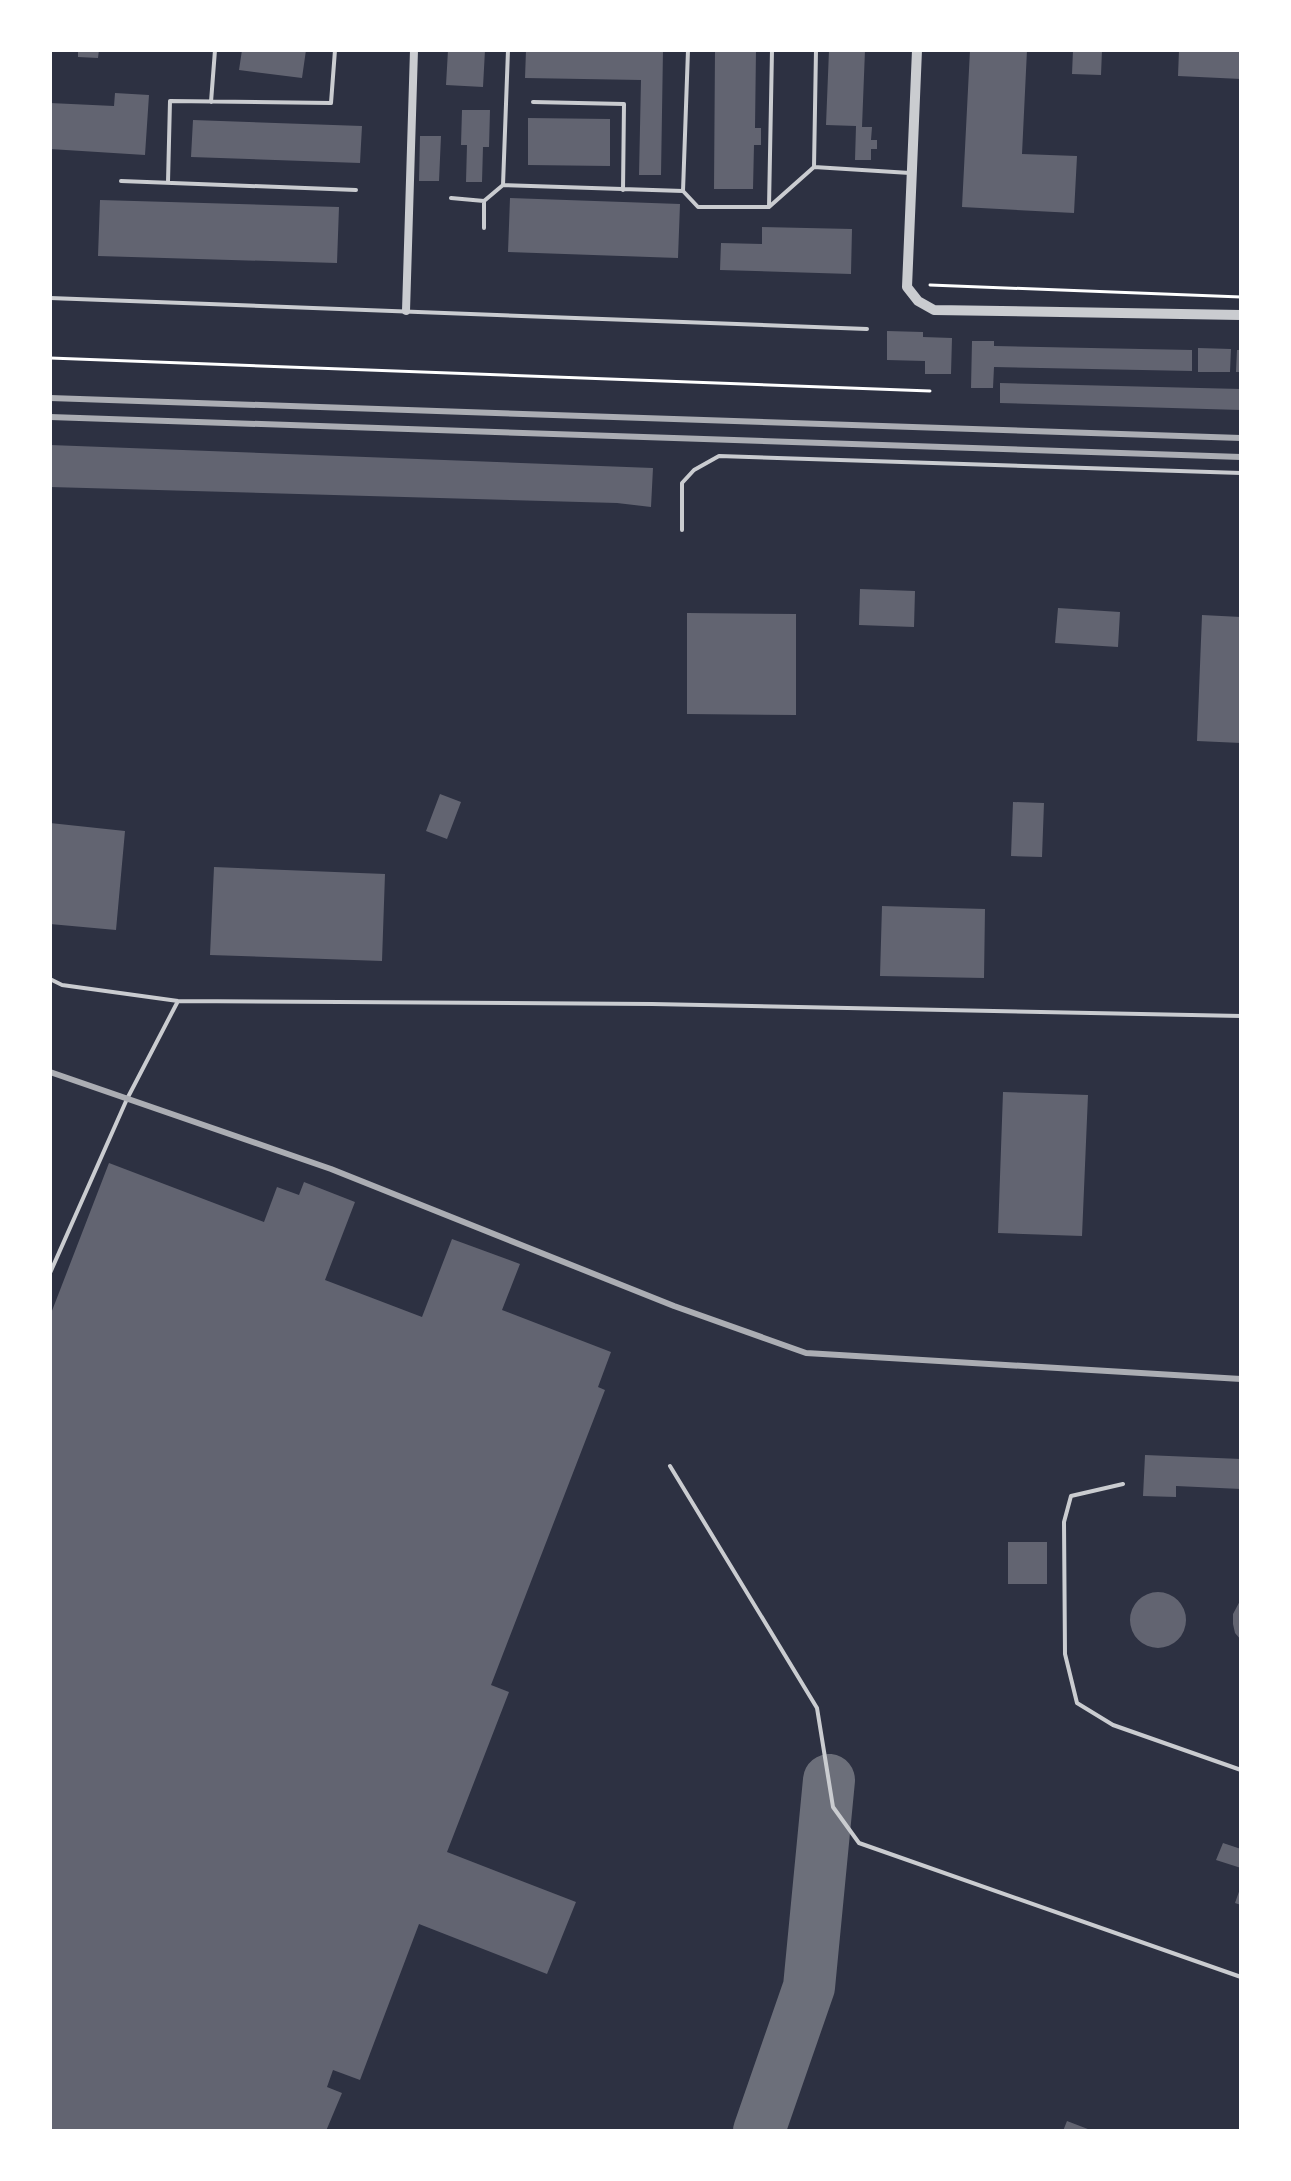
<svg xmlns="http://www.w3.org/2000/svg" width="1291" height="2181" font-family="Overpass,sans-serif">
<rect width="100%" height="100%" fill="#2d3142"/>
<g fill="none" stroke-linecap="round" stroke-linejoin="round">
<!-- taxiway -->
<path stroke="#6c6f7a" stroke-width="52" d="M 759,2131 L 809,1987 L 829,1780"/>
</g>
<!-- building -->
<path fill="#626471" d="M 78,50 L 99,50 L 98,58 L 78,57 Z
M 242,50 L 306,50 L 302,78 L 239,70 Z
M 448,50 L 485,50 L 483,87 L 446,85 Z
M 526,50 L 663,50 L 661,175 L 639,175 L 641,80 L 525,78 Z
M 715,50 L 756,50 L 755,128 L 761,128 L 761,145 L 754,145 L 753,189 L 714,189 Z
M 829,50 L 865,50 L 862,127 L 872,127 L 871,140 L 877,140 L 877,149 L 871,149 L 871,160 L 855,160 L 856,126 L 826,125 Z
M 970,50 L 1027,50 L 1022,154 L 1077,156 L 1074,213 L 962,207 Z
M 1073,50 L 1102,50 L 1101,75 L 1072,74 Z
M 1179,50 L 1241,50 L 1241,79 L 1178,76 Z
M 115,93 L 149,95 L 145,155 L 50,149 L 50,103 L 114,106 Z
M 462,110 L 490,110 L 489,147 L 483,147 L 482,182 L 466,182 L 467,145 L 461,145 Z
M 528,118 L 610,119 L 610,166 L 528,165 Z
M 193,120 L 362,126 L 360,163 L 191,157 Z
M 420,136 L 441,136 L 439,181 L 419,181 Z
M 510,198 L 680,204 L 678,258 L 508,252 Z
M 100,200 L 339,207 L 337,263 L 98,256 Z
M 762,227 L 852,229 L 851,274 L 720,270 L 721,243 L 762,244 Z
M 887,331 L 923,332 L 923,337 L 952,338 L 951,374 L 925,374 L 925,361 L 887,360 Z
M 972,341 L 994,341 L 994,346 L 1192,350 L 1192,371 L 994,367 L 993,388 L 971,388 Z
M 1198,348 L 1231,349 L 1230,372 L 1198,372 Z
M 1237,350 L 1241,350 L 1241,372 L 1236,372 Z
M 1000,383 L 1241,389 L 1241,410 L 1000,403 Z
M 50,445 L 653,468 L 651,507 L 617,503 L 50,487 Z
M 860,589 L 915,591 L 914,627 L 859,625 Z
M 1058,608 L 1120,612 L 1118,647 L 1055,643 Z
M 687,613 L 796,614 L 796,715 L 687,714 Z
M 1202,615 L 1241,617 L 1241,743 L 1197,741 Z
M 440,794 L 461,802 L 447,839 L 426,831 Z
M 1013,802 L 1044,803 L 1042,857 L 1011,856 Z
M 50,823 L 125,831 L 116,930 L 50,924 Z
M 214,867 L 385,874 L 382,961 L 210,955 Z
M 882,906 L 985,909 L 984,978 L 880,976 Z
M 1003,1092 L 1088,1095 L 1082,1236 L 998,1233 Z
M 109,1163 L 264,1222 L 277,1187 L 299,1195 L 304,1182 L 355,1202 L 325,1280 L 422,1317 L 452,1239 L 520,1264 L 502,1310 L 611,1352 L 598,1387 L 605,1390 L 491,1685 L 509,1692 L 447,1852 L 576,1902 L 547,1974 L 419,1924 L 360,2080 L 333,2070 L 327,2087 L 342,2093 L 326,2131 L 50,2131 L 50,1316 Z
M 1145,1455 L 1241,1459 L 1241,1489 L 1176,1486 L 1176,1497 L 1143,1496 Z
M 1008,1542 L 1047,1542 L 1047,1584 L 1008,1584 Z
M1130 1620a28 28 0 1 1 56 0a28 28 0 1 1-56 0Z
M 1241,1599 L 1241,1640 L 1235,1633 L 1233,1624 L 1233,1614 Z
M 1223,1843 L 1241,1849 L 1241,1868 L 1216,1860 Z
M 1241,1886 L 1241,1905 L 1235,1903 Z
M 1067,2121 L 1093,2131 L 1063,2131 Z"/>
<g fill="none" stroke-linecap="round" stroke-linejoin="round">
<!-- path -->
<path stroke="#fff" stroke-width="3" d="M 930,285 L 1241,297
M 50,358 L 930,391"/>
<!-- service -->
<path stroke="#caccd0" stroke-width="4" d="M 211,102 L 215,50
M 533,102 L 624,104 L 623,190
M 814,167 L 816,50
M 121,181 L 356,190
M 168,182 L 170,101 L 331,103 L 335,50
M 503,185 L 683,191 L 688,50
M 683,191 L 698,207 L 769,207 L 814,167 L 910,173
M 451,198 L 484,201 L 503,185 L 508,50
M 484,201 L 484,228
M 769,207 L 772,50
M 50,298 L 867,329
M 682,530 L 682,483 L 694,470 L 719,456 L 1241,473
M 50,979 L 62,985 L 178,1001 L 652,1004 L 1241,1016
M 50,1273 L 127,1099 L 178,1001
M 670,1466 L 817,1708 L 833,1807 L 859,1843 L 1241,1977
M 1123,1484 L 1071,1496 L 1064,1522 L 1065,1654 L 1077,1703 L 1113,1725 L 1241,1770"/>
<!-- minor -->
<path stroke="#caccd0" stroke-width="8" d="M 406,311 L 414,50"/>
<!-- tertiary -->
<path stroke="#caccd0" stroke-width="10" d="M 917,50 L 907,287 L 918,301 L 934,310 L 1241,315"/>
<!-- rail -->
<path stroke="#abadb3" stroke-width="6" d="M 50,398 L 1241,438
M 50,417 L 1241,457
M 50,1072 L 331,1169 L 674,1306 L 806,1353 L 1241,1379"/>
</g>
<!-- border -->
<rect width="1291" height="2181" fill="none" stroke="#ffffff" stroke-width="104"/>
</svg>
